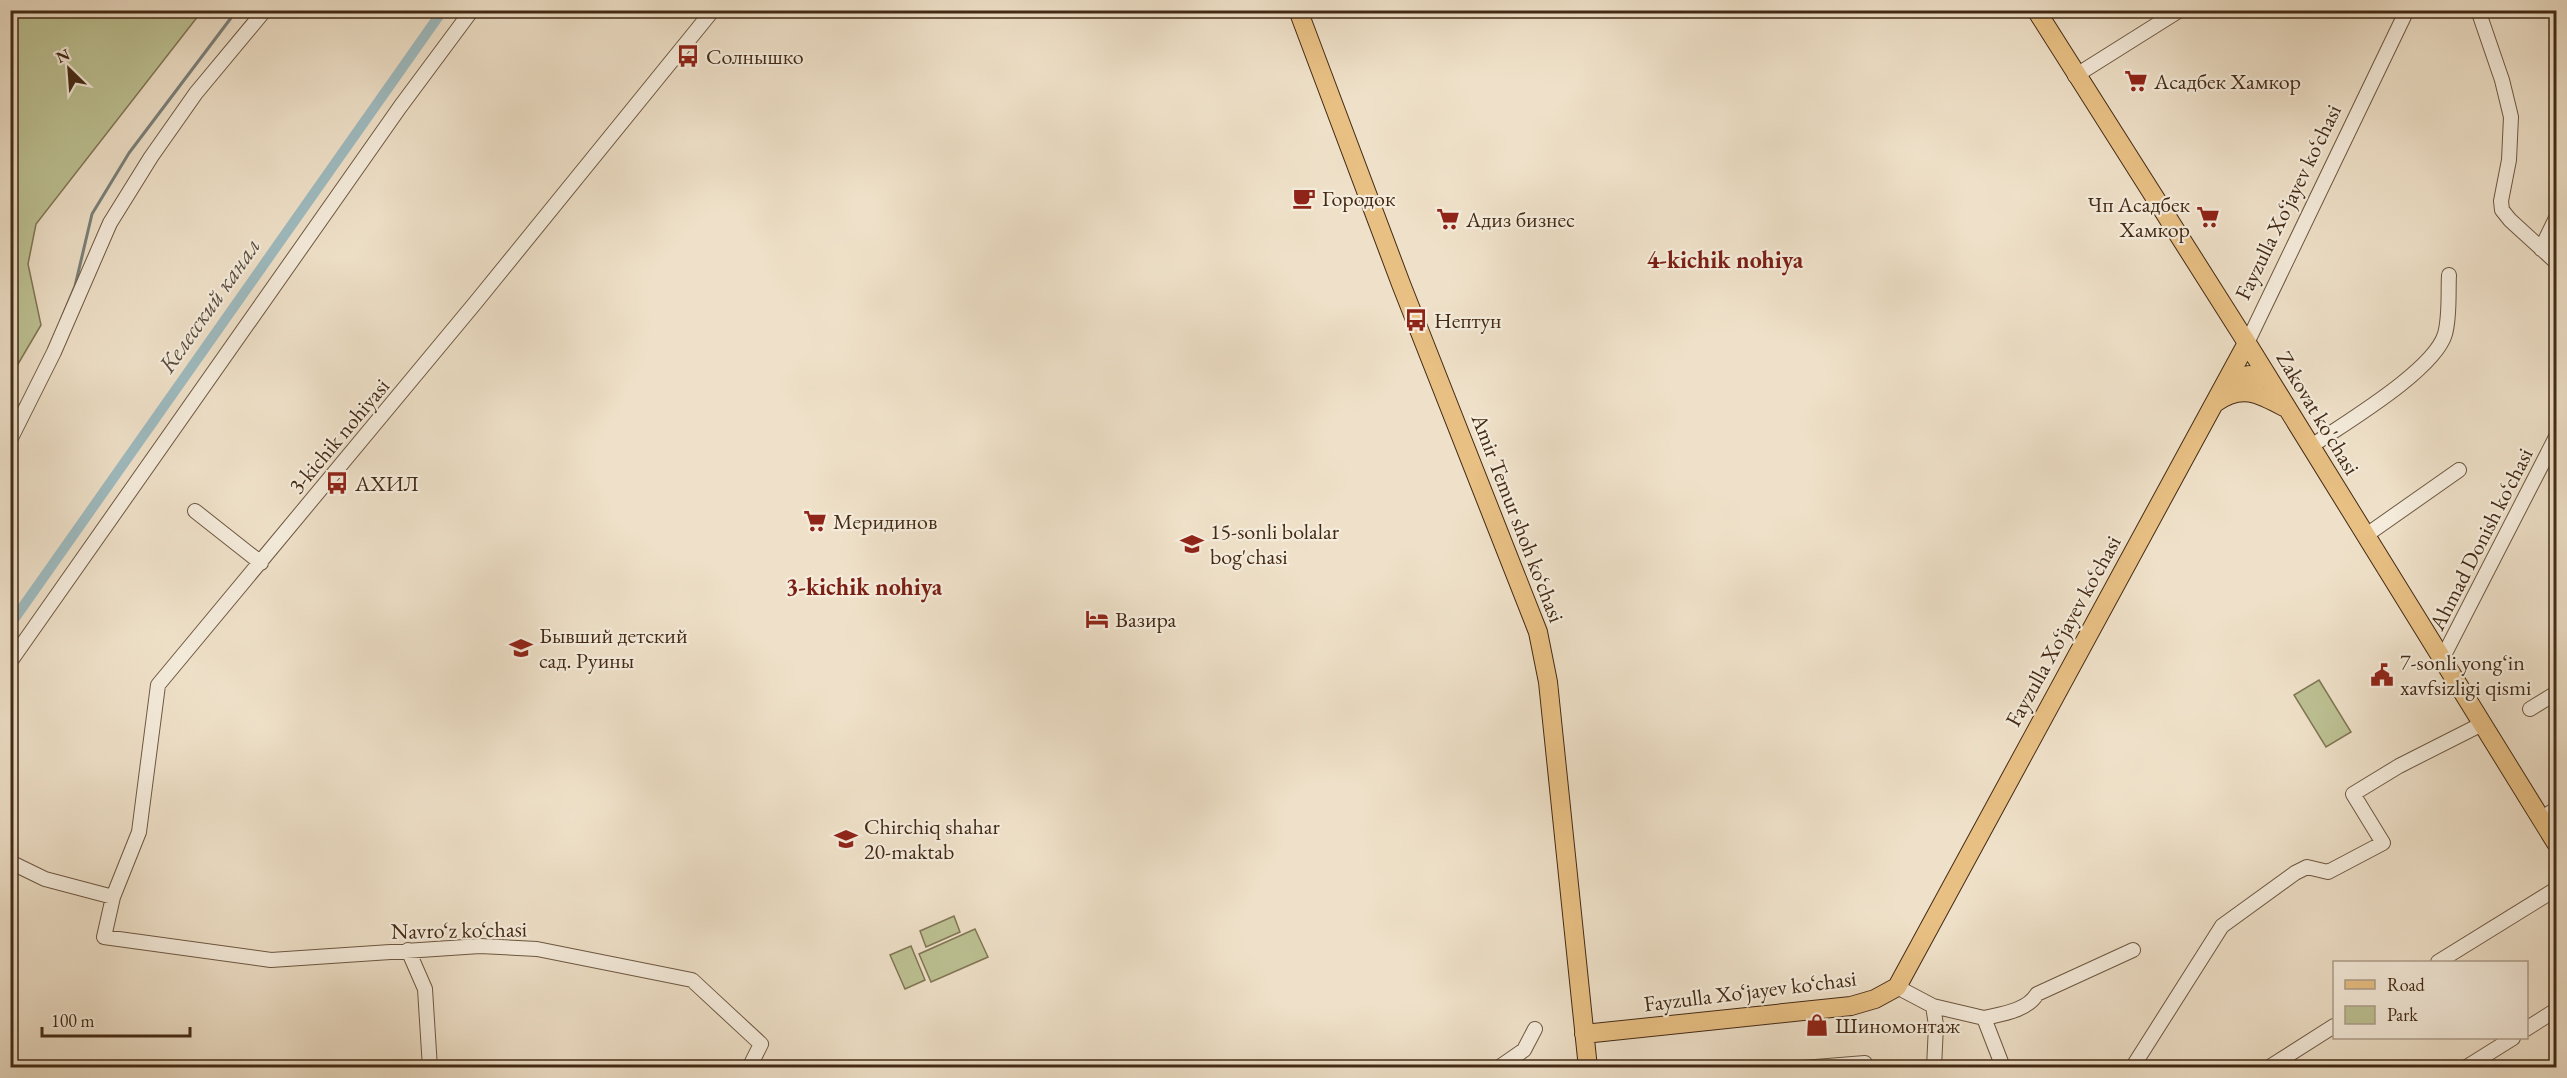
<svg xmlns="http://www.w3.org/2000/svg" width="2567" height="1078" font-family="'EB Garamond',serif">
<rect width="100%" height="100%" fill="#efe1c9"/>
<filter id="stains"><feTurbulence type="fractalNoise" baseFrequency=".00333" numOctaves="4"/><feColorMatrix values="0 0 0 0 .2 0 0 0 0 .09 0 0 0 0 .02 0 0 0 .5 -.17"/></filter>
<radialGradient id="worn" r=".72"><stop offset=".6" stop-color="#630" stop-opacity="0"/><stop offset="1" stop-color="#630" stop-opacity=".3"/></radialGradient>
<!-- green -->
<path fill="#bdc294" stroke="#807654" stroke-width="1.5" d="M 11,10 L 202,11 L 36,224 L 28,264 L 41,325 L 11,376 Z
M 2319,680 L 2351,732 L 2326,747 L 2294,695 Z
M 954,916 L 960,932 L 926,947 L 920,931 Z
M 975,929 L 988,957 L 931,982 L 919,954 Z
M 911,946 L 925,980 L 905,989 L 890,955 Z"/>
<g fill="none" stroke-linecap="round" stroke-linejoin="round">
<!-- stream -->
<path stroke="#7a817c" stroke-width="3" d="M 61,320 L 75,286 L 92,214 L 129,153 L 237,10
M 10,423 L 22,402"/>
<!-- canal -->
<path stroke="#9ebbc0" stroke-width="10" d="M 10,625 L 443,10"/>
<!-- minor casing -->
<g stroke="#6e5842" stroke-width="16">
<path id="minor" d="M 713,10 L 476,302 L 158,685 L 139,832 L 113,897 L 104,937 L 271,960 L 480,946 L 537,949 L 692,980 L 761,1044 L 749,1068
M 2478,10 L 2502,80 L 2511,117 L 2509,160 L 2501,201 L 2502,210 L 2510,220 L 2556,262
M 2075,76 L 2180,10
M 2541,249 L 2556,218
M 2247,343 L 2407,10
M 10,440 L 54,352 L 110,223 L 151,157 L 196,93 L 265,10
M 2310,447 C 2343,424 2434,371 2445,334 C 2450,316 2448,293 2449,275
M 195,511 L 261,563
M 2365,536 L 2459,470
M 2442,659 L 2556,437
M 10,662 L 400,107 L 472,10
M 2530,709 L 2556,693
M 2542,818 L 2556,809
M 10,862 L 45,879 L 113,897
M 408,950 L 425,989 L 430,1068
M 2438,962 L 2556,889
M 1897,987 L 1933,1006 L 1936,1025 L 1934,1068
M 1933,1006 L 1984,1018 L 2001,1062 L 2000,1068
M 1984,1018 C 2001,1014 2027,1011 2037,994 L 2133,950
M 2526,1029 L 2556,1010
M 1498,1068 L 1524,1050 L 1535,1029
M 1803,1068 L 1865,1063
M 2132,1068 L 2222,926 L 2295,873 L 2307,867 L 2328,872 L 2383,843 L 2353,794 L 2399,766 L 2482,724
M 2268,1068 L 2334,1026
M 2465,1068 L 2513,1038"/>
</g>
<!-- major casing -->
<g stroke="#432a15" stroke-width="20">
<path id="major" d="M 1298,10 L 1401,284 L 1538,632 L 1548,682 L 1588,1068
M 2036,10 L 2247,343 L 2556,843
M 2228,380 L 2249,375 L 2269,379
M 2215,403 C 2241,384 2258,393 2284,407
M 1584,1034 L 1851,1006 L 1875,999 L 1897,987 L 2247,343"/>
</g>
<!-- minor -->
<use href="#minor" stroke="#f5ecdc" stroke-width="14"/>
<!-- major -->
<use href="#major" stroke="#e8c084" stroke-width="18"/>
</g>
<!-- icons -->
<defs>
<g id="bus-bare" transform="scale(1.8)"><path d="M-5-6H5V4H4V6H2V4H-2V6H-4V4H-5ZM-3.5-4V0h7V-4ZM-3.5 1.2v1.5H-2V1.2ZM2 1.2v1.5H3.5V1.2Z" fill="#8f2418" stroke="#f5ecdc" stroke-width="2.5" paint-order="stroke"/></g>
<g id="supermarket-bare" transform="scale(1.8)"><path d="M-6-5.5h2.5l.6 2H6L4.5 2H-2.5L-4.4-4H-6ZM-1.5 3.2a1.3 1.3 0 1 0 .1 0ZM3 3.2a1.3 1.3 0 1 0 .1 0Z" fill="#8f2418" stroke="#f5ecdc" stroke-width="2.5" paint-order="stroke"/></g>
<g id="cafe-bare" transform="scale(1.8)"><path d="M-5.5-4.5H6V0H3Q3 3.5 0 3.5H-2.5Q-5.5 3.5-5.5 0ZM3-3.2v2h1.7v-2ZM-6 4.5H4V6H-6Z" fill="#8f2418" stroke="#f5ecdc" stroke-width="2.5" paint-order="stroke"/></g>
<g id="school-bare" transform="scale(1.8)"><path d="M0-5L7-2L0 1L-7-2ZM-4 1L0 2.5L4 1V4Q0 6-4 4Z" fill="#8f2418" stroke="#f5ecdc" stroke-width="2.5" paint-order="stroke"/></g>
<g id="hotel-bare" transform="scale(1.8)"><path d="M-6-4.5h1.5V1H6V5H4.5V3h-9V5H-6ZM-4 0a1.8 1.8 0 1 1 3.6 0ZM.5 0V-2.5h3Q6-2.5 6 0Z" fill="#8f2418" stroke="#f5ecdc" stroke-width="2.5" paint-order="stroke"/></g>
<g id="civic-bare" transform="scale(1.8)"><path d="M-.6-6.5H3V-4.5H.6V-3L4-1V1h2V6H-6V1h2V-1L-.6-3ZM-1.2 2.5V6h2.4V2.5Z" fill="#8f2418" stroke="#f5ecdc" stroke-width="2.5" paint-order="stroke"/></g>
<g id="shop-bare" transform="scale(1.8)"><path d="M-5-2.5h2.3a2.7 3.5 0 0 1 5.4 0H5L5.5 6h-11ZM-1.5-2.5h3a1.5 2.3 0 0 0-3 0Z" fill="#8f2418" stroke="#f5ecdc" stroke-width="2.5" paint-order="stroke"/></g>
</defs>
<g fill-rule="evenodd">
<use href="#bus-bare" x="688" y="56"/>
<use href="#supermarket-bare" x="2136" y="81"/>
<use href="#cafe-bare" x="1304" y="198"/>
<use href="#supermarket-bare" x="2208" y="217"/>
<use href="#supermarket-bare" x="1448" y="219"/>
<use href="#bus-bare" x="1416" y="320"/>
<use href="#bus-bare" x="337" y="483"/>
<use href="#supermarket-bare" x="815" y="521"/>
<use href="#school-bare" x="1192" y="544"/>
<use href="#hotel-bare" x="1097" y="619"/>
<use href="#school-bare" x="521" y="648"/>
<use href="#civic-bare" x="2382" y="675"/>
<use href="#school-bare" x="846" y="839"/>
<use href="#shop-bare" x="1817" y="1025"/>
</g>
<g text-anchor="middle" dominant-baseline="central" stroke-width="4.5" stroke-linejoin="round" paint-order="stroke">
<!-- poi labels -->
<g font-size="22" fill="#432a15" stroke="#f5ecdc" text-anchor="start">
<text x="706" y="56">Солнышко</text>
<text x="2154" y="81">Асадбек Хамкор</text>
<text x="1322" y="198">Городок</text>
<text x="2190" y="204" text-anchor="end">Чп Асадбек<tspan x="2190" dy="25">Хамкор</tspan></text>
<text x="1466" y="219">Адиз бизнес</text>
<text x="1434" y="320">Нептун</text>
<text x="355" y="483">АХИЛ</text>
<text x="833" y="521">Меридинов</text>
<text x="1210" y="531">15-sonli bolalar<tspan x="1210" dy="25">bog'chasi</tspan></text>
<text x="1115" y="619">Вазира</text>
<text x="539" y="635">Бывший детский<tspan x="539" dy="25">сад. Руины</tspan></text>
<text x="2400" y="662">7-sonli yong‘in<tspan x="2400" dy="25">xavfsizligi qismi</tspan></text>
<text x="864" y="826">Chirchiq shahar<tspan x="864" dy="25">20-maktab</tspan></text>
<text x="1835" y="1025">Шиномонтаж</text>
</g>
<!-- street labels -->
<g font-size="22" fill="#432a15" stroke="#f5ecdc">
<text transform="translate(2288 202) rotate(-64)">Fayzulla Xo‘jayev ko‘chasi</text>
<text transform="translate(2318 413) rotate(59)">Zakovat ko'chasi</text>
<text transform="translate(339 436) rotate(-50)">3-kichik nohiyasi</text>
<text transform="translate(1518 518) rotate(69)">Amir Temur shoh ko‘chasi</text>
<text transform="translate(2481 539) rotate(-63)">Ahmad Donish ko‘chasi</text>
<text transform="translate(2063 631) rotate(-61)">Fayzulla Xo‘jayev ko‘chasi</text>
<text transform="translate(459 930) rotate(-1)">Navro‘z ko‘chasi</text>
<text transform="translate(1750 991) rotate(-7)">Fayzulla Xo‘jayev ko‘chasi</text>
</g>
<!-- neighbourhood labels -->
<g font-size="24" font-weight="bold" fill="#7a1f14" stroke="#f5ecdc">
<text x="1725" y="259">4-kichik nohiya</text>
<text x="864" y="586">3-kichik nohiya</text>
</g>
<!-- water labels -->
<g font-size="24" font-style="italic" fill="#5a4e40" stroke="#f5ecdc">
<text transform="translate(209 305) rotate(-55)">Келесский канал</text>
</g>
</g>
<!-- margin -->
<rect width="2567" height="1078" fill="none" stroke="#efe1c9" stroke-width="36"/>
<rect x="12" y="12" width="2543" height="1054" fill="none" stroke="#432a15" stroke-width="3"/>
<rect x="18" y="18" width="2531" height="1042" fill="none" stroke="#432a15" stroke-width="1.5"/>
<!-- legend -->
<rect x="2333" y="961" width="195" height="78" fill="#f5ecdc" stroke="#ae9e8c" stroke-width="1.5"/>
<rect x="2345" y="980" width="30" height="9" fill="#e8c084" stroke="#ae9e8c" stroke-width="1.5"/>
<text x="2387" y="991" font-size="18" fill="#432a15">Road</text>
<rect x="2345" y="1006" width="30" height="18" fill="#bdc294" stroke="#ae9e8c" stroke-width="1.5"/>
<text x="2387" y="1021" font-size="18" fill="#432a15">Park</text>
<!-- north arrow -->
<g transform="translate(69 69) rotate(335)" stroke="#f5ecdc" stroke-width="4.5" paint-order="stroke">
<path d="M0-4.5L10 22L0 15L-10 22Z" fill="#432a15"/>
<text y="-9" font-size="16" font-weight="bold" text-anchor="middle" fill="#432a15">N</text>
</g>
<!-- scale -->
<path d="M42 1027v9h148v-9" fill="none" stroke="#432a15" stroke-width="3"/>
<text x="51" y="1027" font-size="18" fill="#432a15" stroke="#f5ecdc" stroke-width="4.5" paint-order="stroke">100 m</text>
<rect width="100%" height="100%" filter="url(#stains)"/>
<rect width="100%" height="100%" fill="url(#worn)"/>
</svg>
